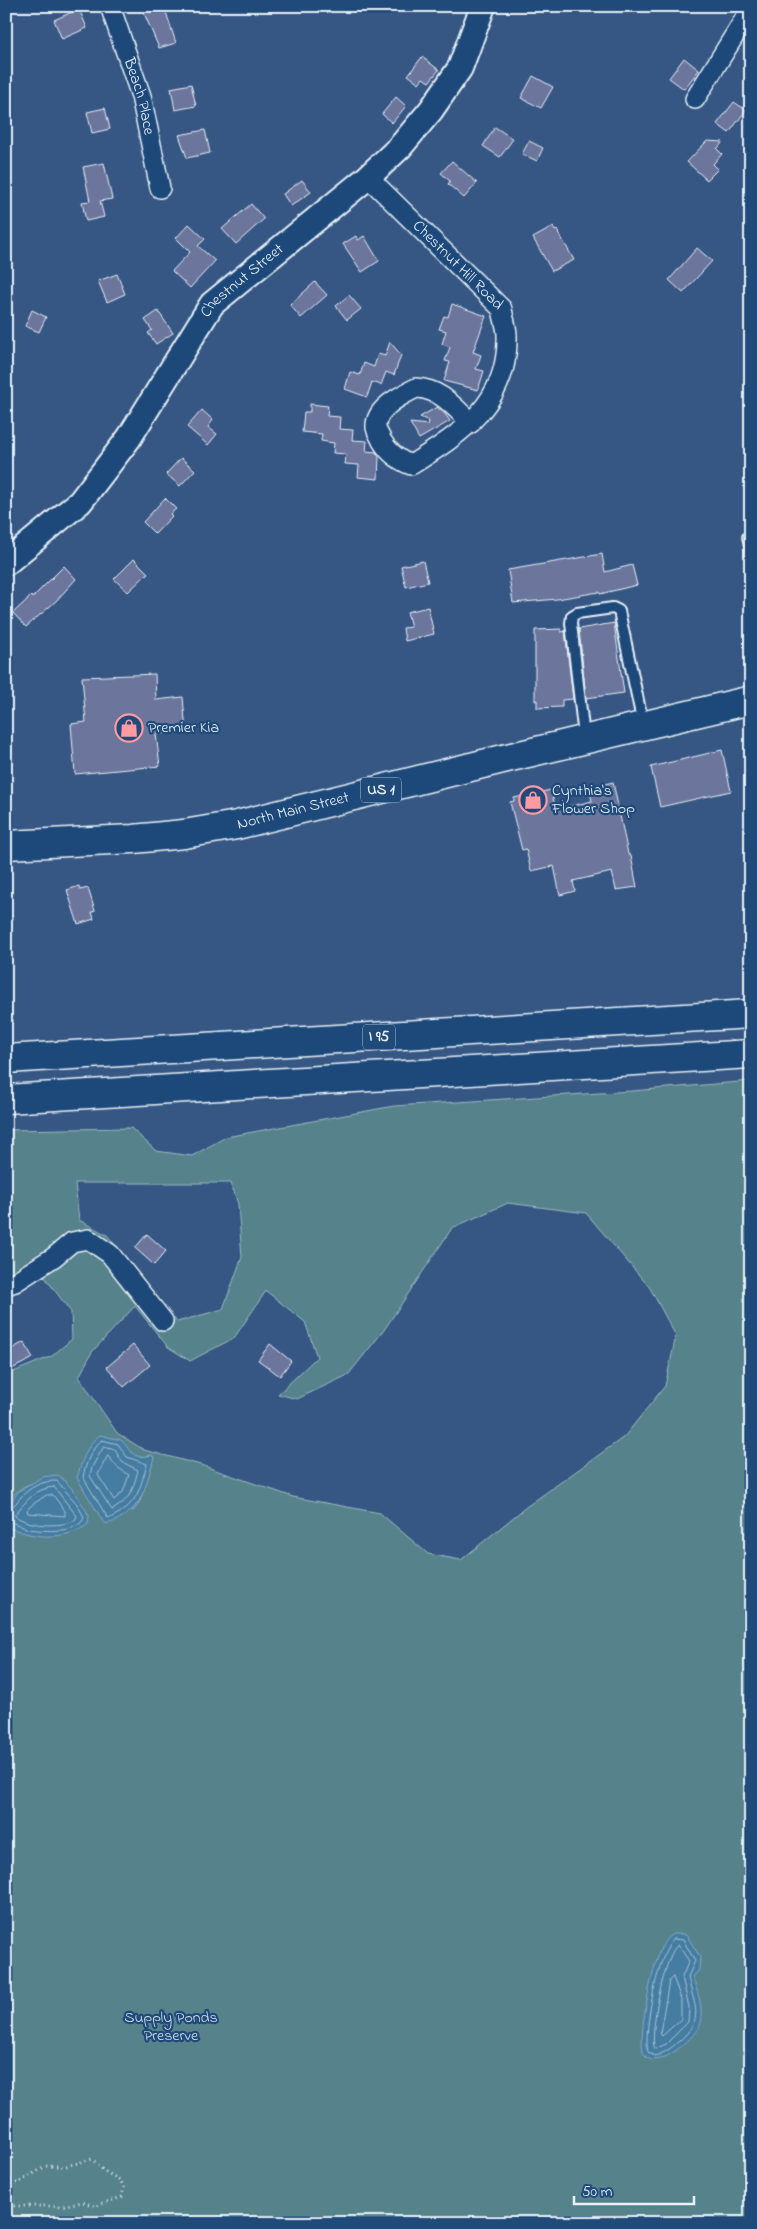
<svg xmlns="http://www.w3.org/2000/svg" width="757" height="2229" font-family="'Indie Flower',sans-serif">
<rect width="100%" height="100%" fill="#365784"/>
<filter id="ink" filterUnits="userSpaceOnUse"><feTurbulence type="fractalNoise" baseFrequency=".02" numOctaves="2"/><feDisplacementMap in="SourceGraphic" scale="10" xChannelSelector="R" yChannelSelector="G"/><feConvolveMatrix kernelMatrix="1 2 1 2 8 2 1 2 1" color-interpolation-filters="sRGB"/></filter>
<g filter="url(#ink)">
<!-- green -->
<path fill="#55828b" stroke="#9ebac2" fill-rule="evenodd" d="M 751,1081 L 751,2223 L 6,2223 L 6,1525 L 12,1529 L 89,1516 L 65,1481 C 37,1482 19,1479 6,1509 L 6,1375 L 52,1356 L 72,1339 L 71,1312 L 44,1276 L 6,1294 L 6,1130 L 131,1128 L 156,1151 L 192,1156 L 226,1137 L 394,1106 L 632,1091 ZM 75,1183 L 231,1183 L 238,1204 L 242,1257 L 223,1309 L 177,1322 L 107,1235 L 79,1220 ZM 508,1203 L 586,1213 L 650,1288 L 676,1336 L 665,1386 L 624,1437 L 526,1507 L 461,1560 L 428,1554 L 380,1513 L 293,1497 L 201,1465 L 144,1450 L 117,1433 L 79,1377 L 92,1352 L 135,1306 L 168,1347 L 190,1361 L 234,1338 L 266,1291 L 305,1322 L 317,1357 L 278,1394 L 297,1399 L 348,1375 L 384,1330 L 452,1228 ZM 123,1443 C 132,1456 135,1459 152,1455 L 154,1458 L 140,1501 L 133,1511 Z"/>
<!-- water -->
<path fill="#457ca2" stroke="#86abc4" d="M 100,1435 L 121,1440 C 133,1452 131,1460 152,1455 L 154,1458 C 147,1480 144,1505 122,1517 C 115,1521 112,1524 104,1523 L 77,1478 C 81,1464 87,1443 100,1435 Z
M 58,1475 C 72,1486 81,1501 89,1516 L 88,1524 C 67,1541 29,1539 6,1525 L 6,1509 L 19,1491 L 42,1477 Z
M 673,1934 L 683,1934 L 687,1936 L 700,1957 L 699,1970 L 693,1977 C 697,1992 705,2009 699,2026 C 695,2038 657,2071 645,2056 C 635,2045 653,1963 661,1948 C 664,1942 667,1937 673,1934 Z"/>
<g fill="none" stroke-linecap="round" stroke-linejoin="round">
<!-- shore -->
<path stroke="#a7c2d6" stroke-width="1" d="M 102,1440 L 118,1444 L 127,1457 L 147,1464 C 139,1492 137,1505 110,1518 L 107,1517 L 83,1477 C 85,1465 92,1447 102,1440 Z
M 104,1447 L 115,1450 L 122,1462 L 138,1470 C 133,1490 130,1500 112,1510 L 90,1476 L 92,1467 Z
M 108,1456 L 117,1467 L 129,1475 L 123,1492 L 114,1500 L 98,1475 Z
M 54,1487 L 77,1516 L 75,1520 C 60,1528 29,1526 15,1516 L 15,1514 C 27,1501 35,1488 54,1487 Z
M 47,1495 L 53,1495 L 65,1511 L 65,1516 L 28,1513 L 27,1510 L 32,1505 Z
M 6,1509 C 15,1508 18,1499 24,1494 C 34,1485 43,1481 57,1481 L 77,1504 L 84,1517 C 80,1534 43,1531 29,1529 C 21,1527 14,1522 6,1521
M 674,1939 L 683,1940 L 695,1961 L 688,1977 C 694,2007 706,2018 678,2042 C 671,2048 664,2054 654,2056 L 648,2052 C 643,2033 658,1951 674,1939 Z
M 678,1945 L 689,1961 L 682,1977 L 689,2007 L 688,2022 L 666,2044 L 655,2049 C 648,2038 665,1951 678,1945 Z
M 673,1977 L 681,1999 L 681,2019 L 662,2036 L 660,2033 L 669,1981 Z"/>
</g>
<!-- building -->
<path fill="#6c749c" stroke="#e8f1f8" d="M 141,6 L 164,6 L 176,43 L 159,48 Z
M 79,9 L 87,28 L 62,39 L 54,20 Z
M 422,57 L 439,70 L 429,82 L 423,78 L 419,83 L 408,75 Z
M 684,58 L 699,70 L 684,89 L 669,78 Z
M 533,76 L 553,87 L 541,108 L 521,98 Z
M 191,84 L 196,106 L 175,110 L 171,88 Z
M 396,97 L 406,106 L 392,123 L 382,114 Z
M 734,102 L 746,110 L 729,133 L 717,124 Z
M 105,108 L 110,129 L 92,133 L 87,112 Z
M 495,127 L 513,139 L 500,157 L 483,146 Z
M 205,130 L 210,153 L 187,158 L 179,135 Z
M 529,141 L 543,148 L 537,161 L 522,154 Z
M 707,141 L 723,142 L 717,149 L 722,154 L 713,164 L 718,169 L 707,180 L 687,162 Z
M 452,161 L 477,183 L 464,198 L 448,184 L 450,181 L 441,173 Z
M 104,163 L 112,199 L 100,201 L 104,217 L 86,221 L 82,202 L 90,201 L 83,167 Z
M 302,180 L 311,192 L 291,206 L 283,194 Z
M 251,204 L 264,219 L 236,244 L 222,229 Z
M 189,224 L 205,239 L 198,246 L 215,261 L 190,288 L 172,271 L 190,252 L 176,238 Z
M 553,227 L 555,231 L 557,230 L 574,260 L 552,271 L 533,238 Z
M 356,236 L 358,240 L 364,236 L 379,261 L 362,272 L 343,244 Z
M 697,248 L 712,261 L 683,293 L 669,280 Z
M 117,274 L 125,294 L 107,302 L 98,281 Z
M 315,282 L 327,295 L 301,318 L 290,305 Z
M 349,295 L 361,309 L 347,320 L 336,306 Z
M 452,304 L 486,316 L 473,352 L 481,355 L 476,369 L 484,371 L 478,390 L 444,381 L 450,362 L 445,361 L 450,347 L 442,344 L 446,331 L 439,329 L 444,316 L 448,317 Z
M 32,310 L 46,317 L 39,332 L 25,326 Z
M 158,311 L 173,333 L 156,344 L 148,333 L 152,330 L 145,320 Z
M 390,342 L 401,355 L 394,375 L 386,372 L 381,385 L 372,382 L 367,397 L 345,389 L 350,372 L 360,375 L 364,363 L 374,367 L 378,354 L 385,356 Z
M 310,404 L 328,406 L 327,416 L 340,417 L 339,429 L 353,430 L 352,440 L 367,441 L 366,451 L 376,452 L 379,457 L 378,479 L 358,477 L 359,465 L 345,464 L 346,454 L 333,453 L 334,443 L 321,441 L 322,434 L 302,432 L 304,412 L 310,412 Z
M 437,407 L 445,414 L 450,421 L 419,439 L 410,423 L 428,425 L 429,421 L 420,417 Z
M 202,410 L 213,420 L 208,427 L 217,434 L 208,445 L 187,427 Z
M 181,458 L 195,470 L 180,486 L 166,474 Z
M 165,498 L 176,509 L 170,514 L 172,516 L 155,534 L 143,522 Z
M 602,554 L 605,572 L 632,565 L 637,585 L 600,594 L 599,592 L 557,599 L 513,603 L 508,570 Z
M 134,559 L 148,573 L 128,592 L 114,579 Z
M 423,561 L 428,582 L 406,587 L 401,566 Z
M 64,566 L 76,579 L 56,601 L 26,627 L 13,613 L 31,596 L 32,598 Z
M 428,607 L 434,634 L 405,641 L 403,628 L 411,627 L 407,612 Z
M 614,623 L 624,693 L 586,698 L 579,629 Z
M 561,629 L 561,632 L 565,631 L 573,699 L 562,700 L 562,707 L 537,708 L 537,700 L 535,701 L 535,630 Z
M 155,674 L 156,700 L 183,697 L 186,732 L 156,734 L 160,766 L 75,774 L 71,724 L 86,722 L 82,677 Z
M 722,750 L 731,791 L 660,807 L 651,767 Z
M 613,782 L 628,854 L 631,856 L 637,887 L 616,890 L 612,872 L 573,881 L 575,891 L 560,895 L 554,866 L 531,871 L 526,849 L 522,850 L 510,802 L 514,801 L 514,798 L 551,790 L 556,810 L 592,801 L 589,788 Z
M 79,886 L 80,890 L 88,888 L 95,911 L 92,912 L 94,919 L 78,924 L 67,890 Z
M 147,1234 L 166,1251 L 154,1265 L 135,1248 Z
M 24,1342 L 33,1358 L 10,1370 L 6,1362 L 6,1352 Z
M 270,1344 L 291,1361 L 280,1376 L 258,1360 Z
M 133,1345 L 150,1365 L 124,1387 L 107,1367 Z"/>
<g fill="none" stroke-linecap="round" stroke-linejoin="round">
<!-- service casing -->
<g stroke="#e8f1f8" stroke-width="14">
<path id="service" d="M 751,536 L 748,537 L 751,549
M 584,737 L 571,623 L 572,616 L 577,613 L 613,608 L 619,611 L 643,724"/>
</g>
<!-- minor casing -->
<g stroke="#e8f1f8" stroke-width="22">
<g id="minor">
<path id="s1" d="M 110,6 L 141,96 L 160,188"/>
<path d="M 695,99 L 751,9"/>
<path id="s2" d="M 368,177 L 502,309 C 503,317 507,327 507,335 C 509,403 462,433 411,465 C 398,460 389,453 382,441 C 380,436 376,431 376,427 C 375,408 402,395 416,388 C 441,389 454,407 471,423"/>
<path d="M 6,1285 L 15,1282 L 54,1257 L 72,1242 L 88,1239 L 110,1254 L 163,1321"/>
</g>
</g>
<!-- tertiary casing -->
<g stroke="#e8f1f8" stroke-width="28">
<g id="tertiary">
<path id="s3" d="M 6,563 L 80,502 L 129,438 L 212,304 L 368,177 L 400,147 L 431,110 L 460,68 L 483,6"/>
</g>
</g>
<!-- primary casing -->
<g stroke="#e8f1f8" stroke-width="31">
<g id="primary">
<path id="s4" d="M 6,845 L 133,839 L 184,834 L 237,825 L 507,758 L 751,700"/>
</g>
</g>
<!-- motorway casing -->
<g stroke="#e8f1f8" stroke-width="31">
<path id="motorway" d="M 6,1059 L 751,1014
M 6,1099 L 751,1054"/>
</g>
<!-- path -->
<path stroke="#e8f1f8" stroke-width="3" stroke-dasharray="1 4" stroke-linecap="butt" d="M 6,2183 L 18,2183 L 46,2166 L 66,2166 L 92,2159 L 104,2171 L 120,2180 L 124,2187 L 122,2197 L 94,2206 L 83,2202 L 59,2206 L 6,2206"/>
<!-- service -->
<use href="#service" stroke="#1f4a7a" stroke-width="10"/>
<!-- minor -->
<use href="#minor" stroke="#1f4a7a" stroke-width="19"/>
<!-- tertiary -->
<use href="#tertiary" stroke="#1f4a7a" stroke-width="24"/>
<!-- primary -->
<use href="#primary" stroke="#1f4a7a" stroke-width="28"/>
<!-- motorway -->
<use href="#motorway" stroke="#1f4a7a" stroke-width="28"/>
</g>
</g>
<!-- icons -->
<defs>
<g id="shop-ring" transform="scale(1.4375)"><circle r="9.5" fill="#1f4a7a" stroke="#ff9aa2" stroke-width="1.5"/><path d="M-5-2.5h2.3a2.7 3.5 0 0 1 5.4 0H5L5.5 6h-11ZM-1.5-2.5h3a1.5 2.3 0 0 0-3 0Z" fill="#ff9aa2"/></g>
</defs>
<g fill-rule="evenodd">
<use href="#shop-ring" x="129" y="728"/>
<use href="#shop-ring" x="533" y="800"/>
</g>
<g text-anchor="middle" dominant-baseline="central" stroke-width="4.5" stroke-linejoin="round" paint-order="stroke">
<!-- shield labels -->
<g fill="#1f4a7a" stroke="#acbfd2" stroke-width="1">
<rect x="361" y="777.5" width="40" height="25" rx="4"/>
<rect x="363" y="1024.5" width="32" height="25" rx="4"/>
</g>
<g font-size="15" font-weight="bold" fill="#e8f1f8">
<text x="381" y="790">US 1</text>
<text x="379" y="1037">I 95</text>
</g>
<!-- street labels -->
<g font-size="16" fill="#e8f1f8" stroke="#1f4a7a">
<text stroke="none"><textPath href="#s1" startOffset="95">Beach Place</textPath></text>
<text stroke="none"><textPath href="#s2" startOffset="126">Chestnut Hill Road</textPath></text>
<text stroke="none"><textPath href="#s3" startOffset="372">Chestnut Street</textPath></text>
<text stroke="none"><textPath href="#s4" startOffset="290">North Main Street</textPath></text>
</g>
<!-- poi labels -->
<g font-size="16" fill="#e8f1f8" stroke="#1f4a7a" text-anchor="start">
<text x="148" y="728">Premier Kia</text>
<text x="552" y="791">Cynthia's<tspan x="552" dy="18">Flower Shop</tspan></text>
</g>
<!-- park labels -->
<g font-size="16" fill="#d2e0e8" stroke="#1f4a7a">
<text x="171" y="2018">Supply Ponds<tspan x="171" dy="18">Preserve</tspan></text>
</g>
</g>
<!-- margin -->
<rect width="757" height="2229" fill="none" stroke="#1f4a7a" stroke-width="25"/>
<rect x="12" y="12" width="732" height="2204" fill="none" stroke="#e8f1f8" stroke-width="2" filter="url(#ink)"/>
<!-- scale -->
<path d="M574 2196v8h120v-8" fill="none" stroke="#e8f1f8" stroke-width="2.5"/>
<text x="582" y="2196" font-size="15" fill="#e8f1f8" stroke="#1f4a7a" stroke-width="4" paint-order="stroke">50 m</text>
</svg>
